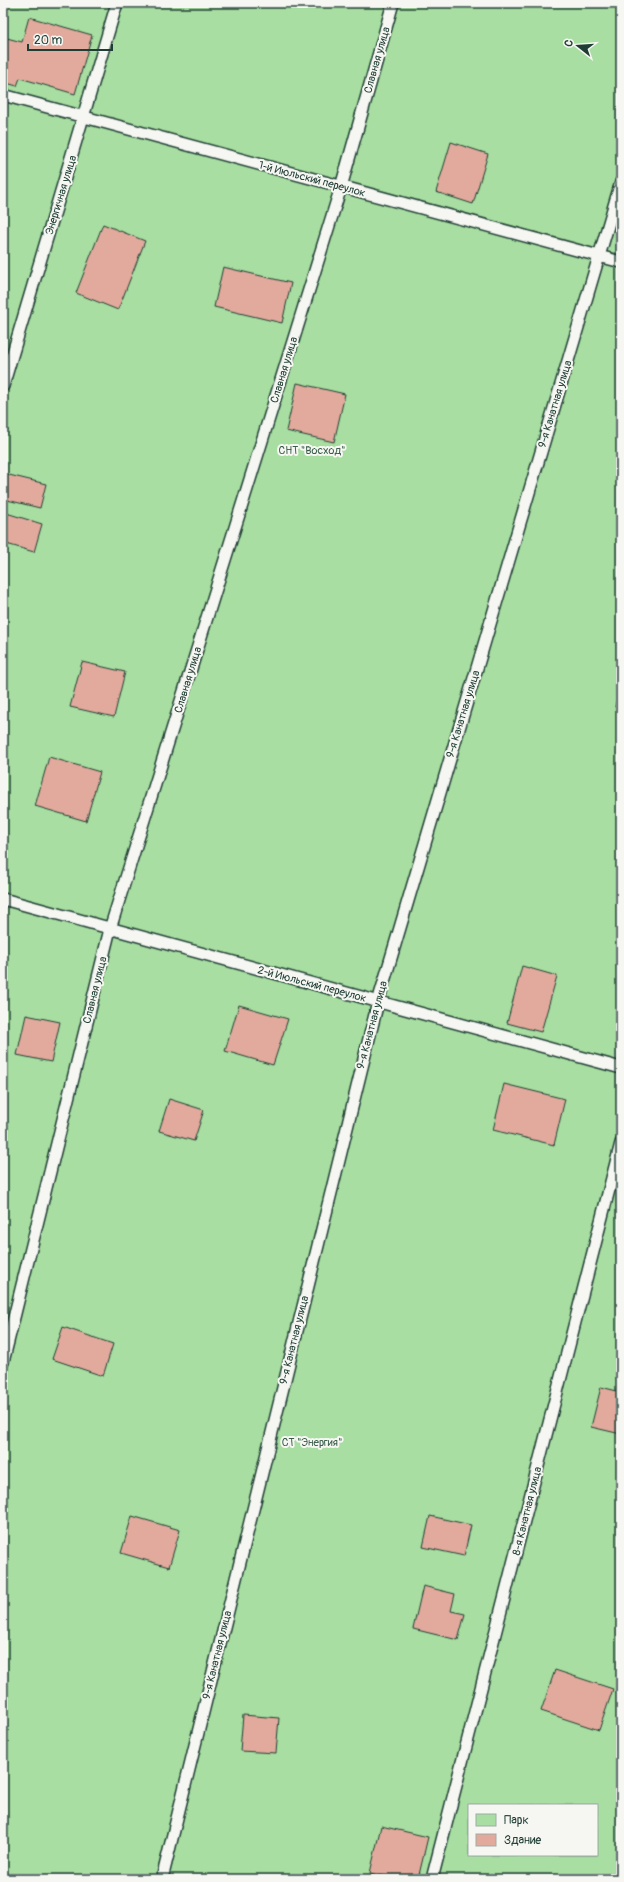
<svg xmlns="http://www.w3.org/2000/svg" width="624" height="1882" font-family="Pangolin,sans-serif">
<rect width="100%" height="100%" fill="#f0dfd8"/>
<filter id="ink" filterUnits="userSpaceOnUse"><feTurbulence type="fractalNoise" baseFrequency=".025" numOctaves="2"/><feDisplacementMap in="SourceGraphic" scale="8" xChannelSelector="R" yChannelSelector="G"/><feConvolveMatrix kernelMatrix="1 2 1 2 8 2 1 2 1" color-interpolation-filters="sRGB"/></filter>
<g filter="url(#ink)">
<!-- green -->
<path fill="#a8dea1" stroke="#648e6a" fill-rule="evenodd" d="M 3,3 L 621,3 L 621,1879 L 3,1879 ZM 469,1805 L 597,1805 L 597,1855 L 469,1855 Z"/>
<!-- building -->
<path fill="#e2aa9c" stroke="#1f3d34" d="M 29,17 L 92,35 L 75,94 L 20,78 L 17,86 L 3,82 L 3,37 L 22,42 Z
M 451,142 L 488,154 L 473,204 L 436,192 Z
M 103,224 L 145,241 L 118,310 L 76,293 Z
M 223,267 L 291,283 L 282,323 L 214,307 Z
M 297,383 L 345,394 L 334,442 L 286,431 Z
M 5,474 L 46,484 L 40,508 L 3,499 L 3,483 Z
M 3,512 L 42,524 L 34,552 L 3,543 Z
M 82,662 L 125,672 L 114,717 L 70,707 Z
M 621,681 L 621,708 L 615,707 Z
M 49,757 L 100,772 L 86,821 L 35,806 Z
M 522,966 L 557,976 L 541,1032 L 507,1023 Z
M 239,1005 L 288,1019 L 273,1065 L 225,1051 Z
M 26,1015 L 60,1022 L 51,1062 L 17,1055 Z
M 504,1084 L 565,1099 L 554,1145 L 493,1130 Z
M 169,1099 L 204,1110 L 194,1141 L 159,1131 Z
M 63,1327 L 113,1344 L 103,1376 L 52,1359 Z
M 601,1387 L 621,1392 L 621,1434 L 591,1427 Z
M 132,1516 L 180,1530 L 169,1567 L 121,1553 Z
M 430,1516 L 471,1525 L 464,1556 L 423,1547 Z
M 423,1586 L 455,1594 L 451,1611 L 465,1614 L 458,1640 L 413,1629 Z
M 555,1670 L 613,1689 L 599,1730 L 541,1711 Z
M 243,1715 L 279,1718 L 276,1753 L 240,1751 Z
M 381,1826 L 428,1837 L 418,1879 L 395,1879 L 370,1873 Z"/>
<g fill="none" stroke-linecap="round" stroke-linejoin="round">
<!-- service casing -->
<g stroke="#1f3d34" stroke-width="14">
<path id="service" d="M 3,95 L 621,262
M 3,386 L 117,3
M 3,899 L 621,1068
M 3,1362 L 110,929 L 341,187 L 393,3
M 162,1879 L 378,1002 L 621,182
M 432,1879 L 621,1143"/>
</g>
<!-- service -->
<use href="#service" stroke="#f6f6f2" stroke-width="11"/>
</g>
</g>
<g text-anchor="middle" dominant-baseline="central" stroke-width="4" stroke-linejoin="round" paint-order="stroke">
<!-- street labels -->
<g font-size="11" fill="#1f3d34" stroke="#f6f6f2">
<text transform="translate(377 60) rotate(-74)">Славная улица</text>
<text transform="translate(312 179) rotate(15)">1-й Июльский переулок</text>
<text transform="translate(61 195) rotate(-73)">Энергичная улица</text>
<text transform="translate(284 370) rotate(-73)">Славная улица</text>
<text transform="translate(555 404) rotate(-73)">9-я Канатная улица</text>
<text transform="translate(188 680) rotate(-73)">Славная улица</text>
<text transform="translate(463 714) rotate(-73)">9-я Канатная улица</text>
<text transform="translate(312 984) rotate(15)">2-й Июльский переулок</text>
<text transform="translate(95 990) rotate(-76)">Славная улица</text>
<text transform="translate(372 1025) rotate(-75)">9-я Канатная улица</text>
<text transform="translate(294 1340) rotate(-76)">9-я Канатная улица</text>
<text transform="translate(527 1511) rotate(-76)">8-я Канатная улица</text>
<text transform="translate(217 1655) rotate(-76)">9-я Канатная улица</text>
</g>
<!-- park labels -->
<g font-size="11" fill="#3a5d4a" stroke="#f6f6f2">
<text x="312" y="450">СНТ "Восход"</text>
<text x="312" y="1442">СТ "Энергия"</text>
</g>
</g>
<!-- margin -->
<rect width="624" height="1882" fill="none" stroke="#f6f6f2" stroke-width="16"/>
<rect x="8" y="8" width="608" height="1866" fill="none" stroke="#1f3d34" stroke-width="1.5" filter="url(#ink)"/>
<!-- legend -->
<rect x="468" y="1804" width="130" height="52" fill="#f6f6f2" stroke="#a0aca6"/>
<rect x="476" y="1814" width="20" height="12" fill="#a8dea1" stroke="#a0aca6"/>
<text x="504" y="1824" font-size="12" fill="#1f3d34">Парк</text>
<rect x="476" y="1834" width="20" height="12" fill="#e2aa9c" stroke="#a0aca6"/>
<text x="504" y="1844" font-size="12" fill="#1f3d34">Здание</text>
<!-- north arrow -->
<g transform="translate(578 46) rotate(287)" stroke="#f6f6f2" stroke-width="3" paint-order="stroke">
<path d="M0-3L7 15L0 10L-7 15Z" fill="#1f3d34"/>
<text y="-6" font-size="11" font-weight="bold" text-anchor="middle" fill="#1f3d34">С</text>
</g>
<!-- scale -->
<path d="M28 44v6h84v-6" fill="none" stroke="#1f3d34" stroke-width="2"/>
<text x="34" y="44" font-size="12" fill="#1f3d34" stroke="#f6f6f2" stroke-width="3" paint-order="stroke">20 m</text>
</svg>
